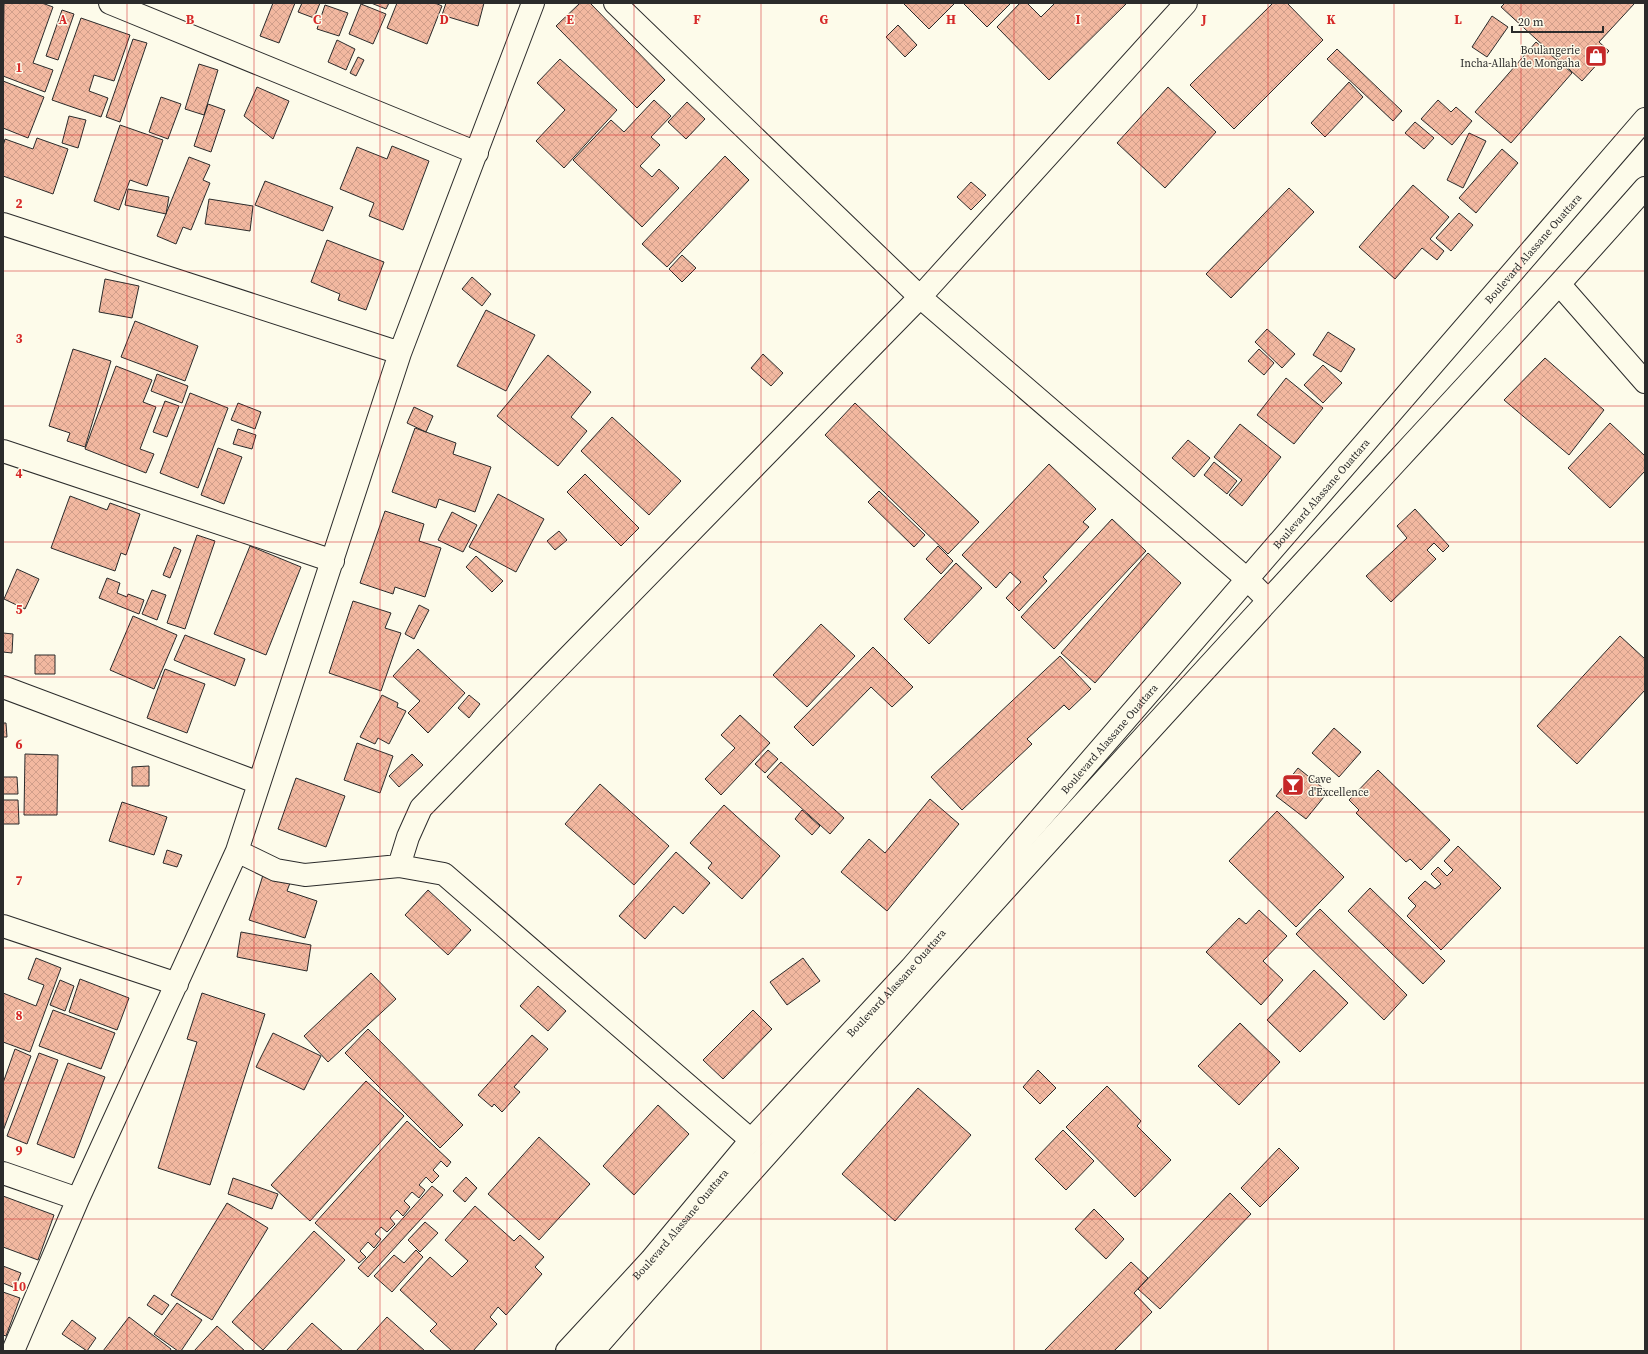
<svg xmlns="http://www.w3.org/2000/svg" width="1648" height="1354" font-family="'Source Serif 4',serif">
<defs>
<pattern id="building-cross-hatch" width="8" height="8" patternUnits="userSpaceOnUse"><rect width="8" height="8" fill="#f2b8a0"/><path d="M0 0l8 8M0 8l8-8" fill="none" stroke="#d09e8a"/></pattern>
</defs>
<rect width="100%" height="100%" fill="#fdfbea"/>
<!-- building -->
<path fill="url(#building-cross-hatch)" stroke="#2b2b2b" d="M 4,3 L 42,3 L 53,7 L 33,63 L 53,70 L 45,92 L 3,76 Z
M 273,3 L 295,3 L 279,43 L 260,36 Z
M 302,3 L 320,3 L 314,18 L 298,12 Z
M 371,3 L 389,3 L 386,9 Z
M 397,3 L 435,3 L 442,6 L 427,44 L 387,28 Z
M 446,3 L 484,3 L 478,26 L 442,15 Z
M 580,3 L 590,3 L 665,80 L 637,108 L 556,26 Z
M 903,3 L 955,3 L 929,29 Z
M 963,3 L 1011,3 L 987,27 Z
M 1020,3 L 1027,3 L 1041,17 L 1055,3 L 1127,3 L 1049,80 L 997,27 Z
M 1273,3 L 1287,3 L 1323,40 L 1234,129 L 1190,85 Z
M 1505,3 L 1632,3 L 1634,4 L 1599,42 L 1609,51 L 1582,81 L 1501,7 Z
M 361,4 L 386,14 L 373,44 L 349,34 Z
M 325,5 L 348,13 L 339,36 L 317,29 Z
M 62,10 L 74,14 L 58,60 L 46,56 Z
M 1492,16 L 1508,27 L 1487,57 L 1472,47 Z
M 81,18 L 130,35 L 114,81 L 94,75 L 89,91 L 108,98 L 101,117 L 52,100 Z
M 898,25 L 917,45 L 905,57 L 886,37 Z
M 133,39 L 147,43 L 120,122 L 106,117 Z
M 337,40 L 355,49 L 346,70 L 328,62 Z
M 1536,42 L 1572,73 L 1511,143 L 1475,112 Z
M 1337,49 L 1402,111 L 1393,121 L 1327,59 Z
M 358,57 L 364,60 L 356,76 L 350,73 Z
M 560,59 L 617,110 L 564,168 L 536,141 L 565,110 L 537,83 Z
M 199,64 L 218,70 L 204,115 L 185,109 Z
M 3,81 L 44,97 L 28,138 L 3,128 Z
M 1349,82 L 1363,97 L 1325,137 L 1311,123 Z
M 257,87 L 289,101 L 273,139 L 244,116 Z
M 1168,87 L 1216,132 L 1165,188 L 1117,143 Z
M 161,97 L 181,104 L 168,139 L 149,132 Z
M 654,100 L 671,116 L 651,137 L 660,145 L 640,166 L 652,177 L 659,169 L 679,188 L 642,227 L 573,160 L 611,120 L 624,132 Z
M 1438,100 L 1451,112 L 1456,107 L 1472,121 L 1452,145 L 1421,119 Z
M 687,102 L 705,119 L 686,139 L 668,122 Z
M 208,104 L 225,110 L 211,152 L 194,146 Z
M 69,116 L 86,120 L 78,148 L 62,143 Z
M 1415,122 L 1434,138 L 1424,149 L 1405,133 Z
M 120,125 L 163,140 L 147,186 L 130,180 L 119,210 L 94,201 Z
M 1469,133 L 1486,141 L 1463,188 L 1447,180 Z
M 37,138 L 68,149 L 53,194 L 3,176 L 3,146 L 5,139 L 33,149 Z
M 392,146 L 429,161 L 403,230 L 369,216 L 374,203 L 340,189 L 357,147 L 387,159 Z
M 1502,149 L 1518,163 L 1476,213 L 1459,198 Z
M 725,156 L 749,180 L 667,267 L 642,244 Z
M 189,157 L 210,165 L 203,180 L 210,183 L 191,230 L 183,227 L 176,244 L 157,236 Z
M 265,181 L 333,207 L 323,231 L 255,205 Z
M 971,182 L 986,195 L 971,210 L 957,197 Z
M 1413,185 L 1449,217 L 1430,239 L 1444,251 L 1437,260 L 1422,248 L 1395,279 L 1359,247 Z
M 1289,188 L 1314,212 L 1231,298 L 1206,274 Z
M 128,189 L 169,197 L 166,214 L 125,205 Z
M 209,199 L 253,206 L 250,231 L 205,224 Z
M 1459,213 L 1473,225 L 1451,251 L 1436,238 Z
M 327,240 L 384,262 L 366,310 L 338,300 L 340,294 L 311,282 Z
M 682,255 L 696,268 L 682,282 L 669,269 Z
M 472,277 L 491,294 L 482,306 L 462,289 Z
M 105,279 L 139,286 L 132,318 L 99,312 Z
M 486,310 L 535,335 L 506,391 L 457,366 Z
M 135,321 L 198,346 L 185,381 L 121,357 Z
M 1267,329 L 1295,354 L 1282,368 L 1255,342 Z
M 1328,332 L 1355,349 L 1341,372 L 1313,355 Z
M 73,349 L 111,361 L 85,447 L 67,441 L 70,433 L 49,426 Z
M 1259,349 L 1274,363 L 1264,375 L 1248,361 Z
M 763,354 L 783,373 L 771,386 L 751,368 Z
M 548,355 L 591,392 L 571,417 L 587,431 L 558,466 L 497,416 Z
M 1545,358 L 1604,410 L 1569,455 L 1504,400 Z
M 1323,365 L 1342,383 L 1323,403 L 1304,385 Z
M 116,366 L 152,380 L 143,402 L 156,407 L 140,449 L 154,454 L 146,473 L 85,449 Z
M 157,374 L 188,386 L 182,403 L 151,391 Z
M 1286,378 L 1323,408 L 1294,444 L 1257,415 Z
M 190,393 L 228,408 L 198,488 L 160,473 Z
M 165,401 L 179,406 L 167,437 L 153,432 Z
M 238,403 L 261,412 L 255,429 L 231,420 Z
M 855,403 L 979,522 L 948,554 L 825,435 Z
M 414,407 L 433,416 L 426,432 L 407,423 Z
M 612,417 L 681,481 L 649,515 L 581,451 Z
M 1610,423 L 1645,456 L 1645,471 L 1610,508 L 1568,468 Z
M 1240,424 L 1281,457 L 1242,506 L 1229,495 L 1242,480 L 1214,457 Z
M 415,428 L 456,443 L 453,454 L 491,467 L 475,512 L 439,499 L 436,508 L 392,492 Z
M 238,429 L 256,435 L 252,449 L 233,444 Z
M 1188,440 L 1210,458 L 1194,477 L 1172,458 Z
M 218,448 L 242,457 L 224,504 L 201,495 Z
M 1214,462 L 1237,481 L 1227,494 L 1204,475 Z
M 1049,464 L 1096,509 L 1083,522 L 1089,527 L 1043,577 L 1047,581 L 1019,611 L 1006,598 L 1021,582 L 1010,572 L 996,588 L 962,555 Z
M 585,474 L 639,528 L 621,546 L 567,492 Z
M 879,491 L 925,535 L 914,547 L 868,502 Z
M 498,494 L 544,519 L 516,572 L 469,547 Z
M 70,496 L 107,510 L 110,503 L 140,514 L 126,555 L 121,553 L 115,571 L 51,548 Z
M 1415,509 L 1449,546 L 1443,552 L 1434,543 L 1427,550 L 1436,559 L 1391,602 L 1366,576 L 1407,538 L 1397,526 Z
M 385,511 L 424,524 L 419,541 L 441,548 L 425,597 L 395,587 L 393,594 L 360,583 Z
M 452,512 L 477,525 L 463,552 L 438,540 Z
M 1112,519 L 1146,551 L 1054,649 L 1021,617 Z
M 559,531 L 567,540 L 555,550 L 547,541 Z
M 197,535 L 215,541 L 185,629 L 167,623 Z
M 250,546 L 301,567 L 266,655 L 214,634 Z
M 938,546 L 953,561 L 941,574 L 926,559 Z
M 174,547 L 181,550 L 170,578 L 163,575 Z
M 1148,553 L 1181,583 L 1095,683 L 1061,653 Z
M 476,556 L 503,581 L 492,592 L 466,567 Z
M 956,563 L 982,588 L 929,644 L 904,619 Z
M 17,569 L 39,579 L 25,609 L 4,599 Z
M 107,578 L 120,583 L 117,593 L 127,597 L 128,594 L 144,600 L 139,614 L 99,598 Z
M 152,590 L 166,595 L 157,620 L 142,614 Z
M 353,601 L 391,613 L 385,628 L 401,633 L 381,691 L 329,673 Z
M 419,605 L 429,610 L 414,639 L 405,634 Z
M 133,616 L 177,635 L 154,689 L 110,670 Z
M 821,624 L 855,656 L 807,707 L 773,675 Z
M 3,633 L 13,634 L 12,653 L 3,652 Z
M 185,635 L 245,659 L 235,686 L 174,660 Z
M 1620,636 L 1645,659 L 1645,690 L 1577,764 L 1537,726 Z
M 873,647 L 913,687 L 892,707 L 871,687 L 813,746 L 794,727 Z
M 418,649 L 465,693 L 428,733 L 408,713 L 420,701 L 393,676 Z
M 35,655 L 55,655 L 55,674 L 35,674 Z
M 1060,656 L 1091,689 L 1069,710 L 1064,705 L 1027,739 L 1032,744 L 962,810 L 931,777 Z
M 165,669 L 205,684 L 187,733 L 147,718 Z
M 382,695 L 398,703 L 397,707 L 406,711 L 389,744 L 378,738 L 375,744 L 360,737 Z
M 469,695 L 480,704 L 469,718 L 458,708 Z
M 740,715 L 770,743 L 721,795 L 705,779 L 735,748 L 721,735 Z
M 3,723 L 6,723 L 7,737 L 3,737 Z
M 1334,728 L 1361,752 L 1339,777 L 1312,753 Z
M 357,743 L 393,756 L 380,793 L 344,780 Z
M 768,750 L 778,759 L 765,773 L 755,764 Z
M 25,754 L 58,755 L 57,815 L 24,815 Z
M 412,754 L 423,765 L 399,787 L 389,776 Z
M 781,762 L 844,818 L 830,834 L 767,777 Z
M 149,766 L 149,786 L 132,786 L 132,767 Z
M 1298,768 L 1328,792 L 1306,819 L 1276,796 Z
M 1378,770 L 1450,840 L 1421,870 L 1410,859 L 1406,862 L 1356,813 L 1359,810 L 1349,800 Z
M 3,777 L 17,777 L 18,794 L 3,794 Z
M 296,778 L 345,796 L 326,847 L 278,829 Z
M 600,784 L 669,846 L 634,885 L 565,824 Z
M 930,799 L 959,824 L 887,911 L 841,872 L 869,839 L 885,853 Z
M 3,800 L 18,800 L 19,824 L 3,824 Z
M 122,802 L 167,817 L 154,855 L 109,841 Z
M 724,805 L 780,856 L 742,899 L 708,868 L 712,863 L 690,843 Z
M 802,810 L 820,826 L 812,835 L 795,819 Z
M 1277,811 L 1344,877 L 1296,927 L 1229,861 Z
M 1458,846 L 1501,888 L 1441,950 L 1407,916 L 1416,906 L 1408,898 L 1425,881 L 1435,889 L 1441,884 L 1431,874 L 1438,867 L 1447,876 L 1453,870 L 1444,861 Z
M 167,850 L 182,855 L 177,867 L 163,863 Z
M 676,852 L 710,883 L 683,914 L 674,906 L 645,939 L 619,916 Z
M 263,875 L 290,883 L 287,891 L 317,901 L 305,938 L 249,920 Z
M 1370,888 L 1445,961 L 1423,984 L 1348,911 Z
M 428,890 L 471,930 L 448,955 L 405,915 Z
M 1320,909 L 1407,995 L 1384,1020 L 1296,934 Z
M 1259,910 L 1287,936 L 1263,961 L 1283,980 L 1261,1005 L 1206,952 L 1239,918 L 1246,924 Z
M 241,932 L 311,945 L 307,971 L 237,957 Z
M 36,958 L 61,968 L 30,1052 L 3,1042 L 3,993 L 36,1006 L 44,985 L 28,979 Z
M 803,958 L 820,981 L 787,1005 L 770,982 Z
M 1314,970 L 1348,1003 L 1300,1052 L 1267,1020 Z
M 371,973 L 396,999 L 328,1062 L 304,1036 Z
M 80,979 L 129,998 L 117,1030 L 69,1012 Z
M 60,980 L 74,986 L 65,1011 L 50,1005 Z
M 538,986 L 566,1011 L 548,1031 L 520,1006 Z
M 202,993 L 265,1014 L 210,1185 L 158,1168 L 197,1042 L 187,1039 Z
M 53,1010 L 115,1033 L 101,1069 L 39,1046 Z
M 753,1010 L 772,1029 L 723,1079 L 703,1060 Z
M 1240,1023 L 1280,1062 L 1239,1105 L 1198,1066 Z
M 368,1029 L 463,1125 L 440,1148 L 345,1053 Z
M 273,1033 L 321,1056 L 304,1090 L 256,1067 Z
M 532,1035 L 548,1049 L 514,1087 L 520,1092 L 502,1112 L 494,1104 L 492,1107 L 478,1095 Z
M 15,1049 L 31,1056 L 3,1131 L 3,1083 Z
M 39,1053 L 58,1060 L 27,1144 L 7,1136 Z
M 68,1063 L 105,1077 L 74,1158 L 37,1144 Z
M 1038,1070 L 1056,1088 L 1040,1104 L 1023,1087 Z
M 366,1081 L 404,1116 L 310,1221 L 271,1185 Z
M 1107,1086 L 1141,1121 L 1137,1126 L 1171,1160 L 1135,1197 L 1066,1127 Z
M 918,1088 L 971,1135 L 895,1221 L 842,1174 Z
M 658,1105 L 689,1134 L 634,1195 L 603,1166 Z
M 407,1121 L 451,1162 L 447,1167 L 441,1161 L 433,1170 L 439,1176 L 432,1183 L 426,1177 L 419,1185 L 425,1190 L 419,1198 L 412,1192 L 404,1201 L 410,1207 L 403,1216 L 397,1210 L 390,1218 L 395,1224 L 387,1232 L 381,1227 L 375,1234 L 381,1239 L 374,1248 L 368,1242 L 360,1251 L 366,1257 L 359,1263 L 315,1223 Z
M 1063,1130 L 1094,1161 L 1066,1190 L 1035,1159 Z
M 539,1137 L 590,1184 L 539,1240 L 488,1194 Z
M 1279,1148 L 1299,1168 L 1260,1207 L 1241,1188 Z
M 466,1177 L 477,1188 L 465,1202 L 453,1191 Z
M 233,1178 L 278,1194 L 272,1209 L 228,1194 Z
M 432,1186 L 443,1195 L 368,1277 L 358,1268 Z
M 1230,1193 L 1251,1214 L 1160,1309 L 1138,1289 Z
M 3,1196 L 54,1215 L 38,1260 L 3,1247 Z
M 227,1203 L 268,1228 L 212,1320 L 171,1295 Z
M 475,1206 L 514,1241 L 520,1235 L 544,1257 L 535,1267 L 542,1274 L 506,1315 L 498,1307 L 490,1317 L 497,1324 L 473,1351 L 452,1351 L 430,1331 L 437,1324 L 400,1290 L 430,1257 L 452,1277 L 468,1261 L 445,1240 Z
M 1094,1209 L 1124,1239 L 1106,1259 L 1075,1229 Z
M 425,1222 L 438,1233 L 420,1252 L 408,1240 Z
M 314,1231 L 345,1260 L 263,1350 L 232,1322 Z
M 416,1250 L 423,1257 L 392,1292 L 374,1276 L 394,1255 L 404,1263 Z
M 1131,1262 L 1148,1278 L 1134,1293 L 1152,1312 L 1114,1351 L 1044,1351 Z
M 3,1266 L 21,1273 L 15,1288 L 3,1283 Z
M 3,1292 L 20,1298 L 6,1336 L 3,1335 Z
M 154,1295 L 169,1305 L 162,1315 L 147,1305 Z
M 177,1303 L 202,1320 L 181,1351 L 178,1351 L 154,1334 Z
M 129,1317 L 171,1349 L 170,1351 L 103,1351 Z
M 387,1317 L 425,1351 L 356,1351 Z
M 72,1320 L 96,1338 L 87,1351 L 62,1334 Z
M 312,1323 L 343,1351 L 286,1351 Z
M 217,1326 L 245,1351 L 194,1351 Z"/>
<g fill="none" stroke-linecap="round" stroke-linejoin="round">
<!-- minor casing -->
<g stroke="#2b2b2b" stroke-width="24">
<path id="minor" d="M 110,3 L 477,153
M 615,3 L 920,297 L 1247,579 L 1268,600
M 3,224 L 400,353
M 1560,285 L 1645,382
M 3,451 L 333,561
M 3,687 L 259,783
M 237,851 L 276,870 L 305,875 L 399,866 L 444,874 L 751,1140
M 399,866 L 408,837 L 421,808 L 920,297 L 1186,3
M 3,926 L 177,984
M 3,1173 L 78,1199
M 13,1351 L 78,1199 L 237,851 L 400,353 L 533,3"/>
</g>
<!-- major casing -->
<g stroke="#2b2b2b" stroke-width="24">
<g id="major">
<path id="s1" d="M 567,1351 L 651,1260 L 751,1140 L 911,968 L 1645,119"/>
<path d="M 593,1351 C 815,1098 1041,849 1268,601 C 1394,463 1522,328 1645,188"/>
</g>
</g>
<!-- minor -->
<use href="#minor" stroke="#fdfbea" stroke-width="22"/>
<!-- major -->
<use href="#major" stroke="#fdfbea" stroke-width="22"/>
</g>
<!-- grid -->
<path fill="none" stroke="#d62828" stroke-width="1" stroke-opacity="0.55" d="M 127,3 L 127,1351M 254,3 L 254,1351M 380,3 L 380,1351M 507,3 L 507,1351M 634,3 L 634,1351M 761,3 L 761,1351M 887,3 L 887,1351M 1014,3 L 1014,1351M 1141,3 L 1141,1351M 1268,3 L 1268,1351M 1394,3 L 1394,1351M 1521,3 L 1521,1351M 3,135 L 1645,135M 3,271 L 1645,271M 3,406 L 1645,406M 3,542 L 1645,542M 3,677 L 1645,677M 3,812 L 1645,812M 3,948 L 1645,948M 3,1083 L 1645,1083M 3,1219 L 1645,1219"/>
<!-- icons -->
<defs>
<g id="shop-square" transform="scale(1.15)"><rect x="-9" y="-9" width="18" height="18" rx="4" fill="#c62828" stroke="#fdfbea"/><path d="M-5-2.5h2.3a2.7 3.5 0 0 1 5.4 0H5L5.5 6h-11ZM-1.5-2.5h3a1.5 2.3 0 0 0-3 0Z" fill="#fff"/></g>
<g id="bar-square" transform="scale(1.15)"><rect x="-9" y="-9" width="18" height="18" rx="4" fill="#c62828" stroke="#fdfbea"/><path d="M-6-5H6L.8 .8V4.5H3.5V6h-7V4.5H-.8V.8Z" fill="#fff"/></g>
</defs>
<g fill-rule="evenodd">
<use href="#shop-square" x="1596" y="56"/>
<use href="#bar-square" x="1293" y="785"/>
</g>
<g text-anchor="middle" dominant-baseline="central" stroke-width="3" stroke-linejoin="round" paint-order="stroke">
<!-- poi labels -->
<g font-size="11" fill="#2b2b2b" stroke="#fdfbea" text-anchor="end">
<text x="1580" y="50">Boulangerie<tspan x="1580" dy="13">Incha-Allah de Mongaha</tspan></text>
<text x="1308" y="779" text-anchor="start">Cave<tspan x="1308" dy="13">d'Excellence</tspan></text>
</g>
<!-- street labels -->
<g font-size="11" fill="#2b2b2b" stroke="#fdfbea">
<text stroke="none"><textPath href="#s1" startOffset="1466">Boulevard Alassane Ouattara</textPath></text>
<text stroke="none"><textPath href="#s1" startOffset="1142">Boulevard Alassane Ouattara</textPath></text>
<text stroke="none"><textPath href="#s1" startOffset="818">Boulevard Alassane Ouattara</textPath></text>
<text stroke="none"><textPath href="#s1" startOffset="494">Boulevard Alassane Ouattara</textPath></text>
<text stroke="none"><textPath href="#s1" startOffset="170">Boulevard Alassane Ouattara</textPath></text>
</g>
</g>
<g font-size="13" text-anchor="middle" font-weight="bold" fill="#d62828" stroke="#fdfbea" stroke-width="3" stroke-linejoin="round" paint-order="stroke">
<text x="63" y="24">A</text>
<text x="190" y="24">B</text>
<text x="317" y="24">C</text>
<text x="444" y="24">D</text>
<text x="570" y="24">E</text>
<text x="697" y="24">F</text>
<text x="824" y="24">G</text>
<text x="951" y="24">H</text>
<text x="1078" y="24">I</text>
<text x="1204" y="24">J</text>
<text x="1331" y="24">K</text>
<text x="1458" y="24">L</text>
<text x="19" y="72">1</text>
<text x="19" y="208">2</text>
<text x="19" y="343">3</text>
<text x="19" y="478">4</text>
<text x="19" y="614">5</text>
<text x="19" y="749">6</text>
<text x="19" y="885">7</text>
<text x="19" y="1020">8</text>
<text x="19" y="1155">9</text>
<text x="19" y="1291">10</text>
</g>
<!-- border -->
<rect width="1648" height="1354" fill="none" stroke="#2b2b2b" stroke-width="8"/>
<!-- scale -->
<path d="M1512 26v6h91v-6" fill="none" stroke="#2b2b2b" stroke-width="2"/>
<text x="1518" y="26" font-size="12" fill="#2b2b2b" stroke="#fdfbea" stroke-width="3" paint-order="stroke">20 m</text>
</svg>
